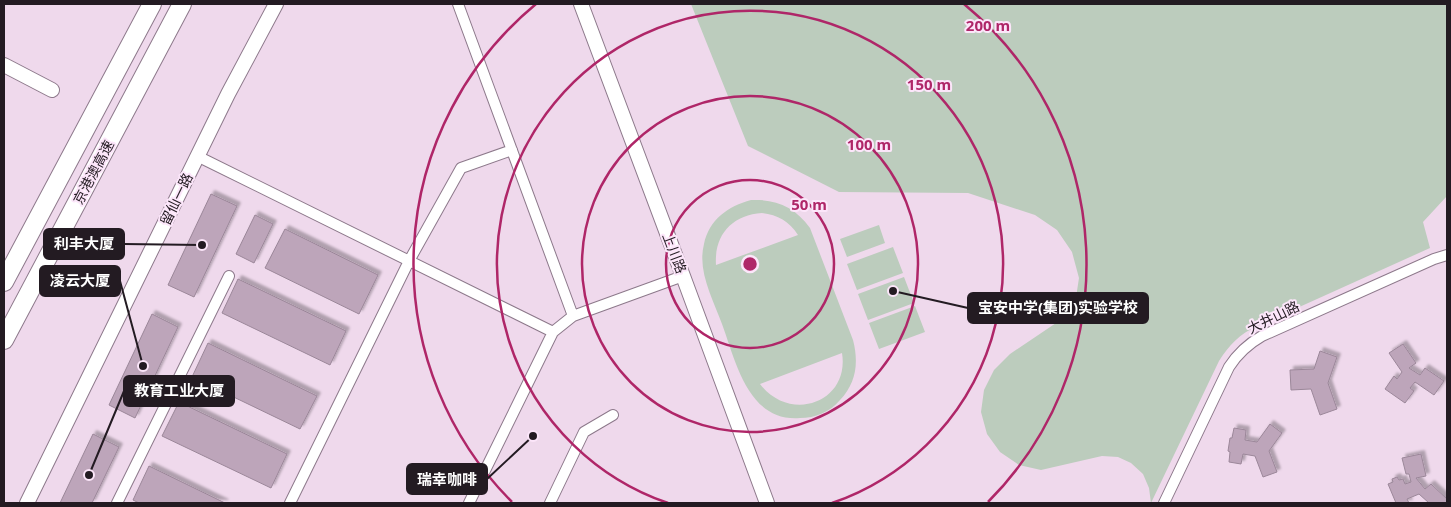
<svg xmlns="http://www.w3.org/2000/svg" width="1451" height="507" font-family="'Noto Sans','Noto Sans SC',sans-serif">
<defs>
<filter id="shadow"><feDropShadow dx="3.5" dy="-3.5" stdDeviation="1" flood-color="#0004"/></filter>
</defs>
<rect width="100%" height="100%" fill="#efd9ec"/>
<!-- green -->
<path fill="#bcccbd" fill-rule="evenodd" d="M 691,4 L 1447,4 L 1447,196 L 1423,222 L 1430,248 L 1257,326 C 1240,334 1229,345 1219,361 L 1151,503 L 1149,488 L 1143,474 L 1131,463 L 1118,457 L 1102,456 L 1041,470 L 1019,465 L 1000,452 L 987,434 L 981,412 L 984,390 L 994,370 L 1010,354 L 1059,321 L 1075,304 L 1079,278 L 1072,252 L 1057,230 L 1035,215 L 968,193 L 839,192 L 748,146 Z
M 751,200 C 776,199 795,207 810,228 L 853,340 C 859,363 856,383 840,400 C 830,412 815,418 800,418 C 748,422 736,362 722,324 C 713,299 697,271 704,244 C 709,220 728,206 751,200 ZM 762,213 C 778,215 789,221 798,235 L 716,265 C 714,235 732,215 762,213 ZM 842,353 C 850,402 791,424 760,384 Z
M 879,225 L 885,243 L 847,257 L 840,239 Z
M 893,247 L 903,273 L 857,290 L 847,264 Z
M 904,277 L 914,303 L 868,320 L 858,294 Z
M 915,306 L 925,332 L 879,349 L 869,323 Z"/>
<!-- building -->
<path fill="#bda5ba" stroke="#9b8799" filter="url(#shadow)" d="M 211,194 L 237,206 L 194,297 L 168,285 Z
M 255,215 L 273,224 L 254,263 L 236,254 Z
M 285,229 L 378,275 L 359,314 L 265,268 Z
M 238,279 L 346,331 L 330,365 L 222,313 Z
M 152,314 L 178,327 L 135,418 L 109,405 Z
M 208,343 L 317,396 L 300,429 L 192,377 Z
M 1403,344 L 1416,363 L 1409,368 L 1420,375 L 1425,368 L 1444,381 L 1434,395 L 1415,382 L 1410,388 L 1414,391 L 1405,403 L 1385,389 L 1394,376 L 1397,379 L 1402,372 L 1389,353 Z
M 1320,351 L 1337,357 L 1328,383 L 1337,409 L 1320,415 L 1311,389 L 1291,390 L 1290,370 L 1314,369 Z
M 179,402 L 287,454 L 271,488 L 162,436 Z
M 1270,424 L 1282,433 L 1269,451 L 1277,472 L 1263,477 L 1255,456 L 1243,454 L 1241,464 L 1229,462 L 1230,452 L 1228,451 L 1230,438 L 1232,438 L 1234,428 L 1246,430 L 1245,440 L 1257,442 Z
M 93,434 L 119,447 L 92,503 L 60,503 Z
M 1421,454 L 1426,476 L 1416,478 L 1425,489 L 1431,484 L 1447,499 L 1447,503 L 1429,503 L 1419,494 L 1407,499 L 1409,503 L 1396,503 L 1388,484 L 1393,482 L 1392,479 L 1397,477 L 1399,480 L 1403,479 L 1405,484 L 1411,482 L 1409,474 L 1406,474 L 1402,458 Z
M 149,466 L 225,503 L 139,503 L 133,500 Z"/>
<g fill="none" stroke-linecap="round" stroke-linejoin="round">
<!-- street casing -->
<g stroke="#8d798b" stroke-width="12">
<path id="street" d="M 458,4 L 573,316
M 197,156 L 553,332
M 117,503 L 229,276
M 290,503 L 409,261 L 461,168 L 512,150
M 469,503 L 553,332 L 573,316 L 683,276
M 550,503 L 584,432 L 613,415
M 1164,503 L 1229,367 C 1238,353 1248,344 1262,336 L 1434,259 L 1447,255"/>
</g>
<!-- secondary casing -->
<g stroke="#8d798b" stroke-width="16">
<path id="secondary" d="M 581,4 L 683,276 L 767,503
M 4,65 L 52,90
M 27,503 L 228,94 L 276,4"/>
</g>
<!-- highway casing -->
<g stroke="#8d798b" stroke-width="20">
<path id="highway" d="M 4,282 L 152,4
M 4,340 L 182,4"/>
</g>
<!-- street -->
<use href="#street" stroke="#fff" stroke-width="10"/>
<!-- secondary -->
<use href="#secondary" stroke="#fff" stroke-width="14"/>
<!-- highway -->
<use href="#highway" stroke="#fff" stroke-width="18"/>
</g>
<!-- distance rings -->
<g fill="none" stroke="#af2668" stroke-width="2.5">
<circle cx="750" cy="264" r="84"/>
<circle cx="750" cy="264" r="168"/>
<path d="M668 503A253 253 0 1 1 832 503"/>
<path d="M512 502A337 337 0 0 1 536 4M964 4A337 337 0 0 1 988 502"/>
</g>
<g text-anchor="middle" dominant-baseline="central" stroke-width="4" stroke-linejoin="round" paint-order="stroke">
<!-- street labels -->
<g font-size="14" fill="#231b22" stroke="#fce6fa">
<text transform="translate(93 172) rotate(-62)">京港澳高速</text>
<text transform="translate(176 199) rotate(-64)">留仙一路</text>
<text transform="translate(675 253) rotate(69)">上川路</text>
<text transform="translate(1273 317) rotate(-26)">大井山路</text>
</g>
</g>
<circle cx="750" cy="264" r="8" fill="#af2668" stroke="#fce6fa" stroke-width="2.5"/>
<g font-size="15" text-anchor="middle" font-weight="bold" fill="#af2668" stroke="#fce6fa" stroke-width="4" stroke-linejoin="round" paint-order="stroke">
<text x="988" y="31">200 m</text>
<text x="929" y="90">150 m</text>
<text x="869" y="150">100 m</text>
<text x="809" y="210">50 m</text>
</g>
<!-- callouts -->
<path fill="none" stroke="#231b22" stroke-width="2" d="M202 245L124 244M143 366L120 281M893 291L968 308M89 475L124 391M533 436L487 479"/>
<g fill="#231b22" stroke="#fce6fa" stroke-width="2">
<circle cx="202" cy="245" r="5"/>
<circle cx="143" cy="366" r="5"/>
<circle cx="893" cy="291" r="5"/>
<circle cx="89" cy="475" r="5"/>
<circle cx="533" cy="436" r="5"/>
</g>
<g fill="#231b22" stroke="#231b22" stroke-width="2">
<rect x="44" y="229" width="80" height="30" rx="5"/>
<rect x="40" y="266" width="80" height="30" rx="5"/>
<rect x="968" y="293" width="180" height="30" rx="5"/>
<rect x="124" y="376" width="110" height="30" rx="5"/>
<rect x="407" y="464" width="80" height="30" rx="5"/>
</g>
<g font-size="15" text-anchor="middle" font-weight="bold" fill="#fff">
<text x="84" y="249">利丰大厦</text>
<text x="80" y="286">凌云大厦</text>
<text x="1058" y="313">宝安中学(集团)实验学校</text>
<text x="179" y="396">教育工业大厦</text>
<text x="447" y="485">瑞幸咖啡</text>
</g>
<!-- border -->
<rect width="1451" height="507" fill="none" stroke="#231b22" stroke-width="10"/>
</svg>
